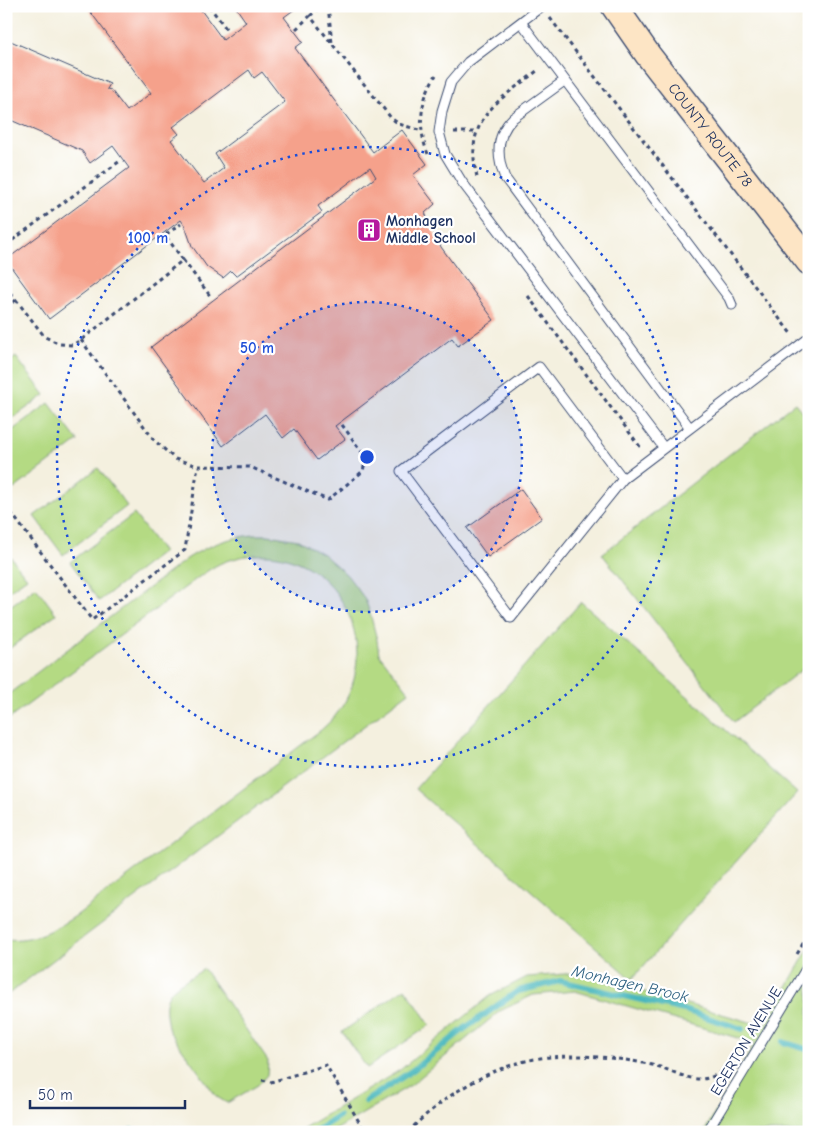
<svg xmlns="http://www.w3.org/2000/svg" width="815" height="1138" font-family="'Comic Neue',sans-serif">
<rect width="100%" height="100%" fill="#fff"/>
<filter id="ink" filterUnits="userSpaceOnUse"><feTurbulence type="fractalNoise" baseFrequency=".02" numOctaves="2"/><feDisplacementMap in="SourceGraphic" scale="10" xChannelSelector="R" yChannelSelector="G"/><feConvolveMatrix kernelMatrix="1 2 1 2 8 2 1 2 1" color-interpolation-filters="sRGB"/></filter>
<filter id="wash" filterUnits="userSpaceOnUse"><feTurbulence type="fractalNoise" baseFrequency=".0096" numOctaves="4" result="noise"/><feDisplacementMap in="SourceGraphic" scale="20" xChannelSelector="R" yChannelSelector="G"/><feGaussianBlur stdDeviation="1.12" result="paint"/><feColorMatrix in="noise" values="0 0 0 0 0 0 0 0 0 0 0 0 0 0 0 0 0 1.4 0 .05"/><feComposite in="paint" operator="in"/></filter>
<g filter="url(#wash)">
<rect width="100%" height="100%" fill="#f4f0df"/>
<!-- green -->
<path fill="#b4da83" stroke="#688470" d="M 16,357 L 45,395 L 6,423 L 6,364 Z
M 49,403 L 78,441 L 14,489 L 6,479 L 6,435 Z
M 795,403 L 809,420 L 809,664 L 734,722 L 602,554 Z
M 98,468 L 127,506 L 63,555 L 34,516 Z
M 134,514 L 163,552 L 99,601 L 70,562 Z
M 254,535 L 268,535 L 298,540 L 323,554 L 347,575 L 365,599 L 370,613 L 377,640 L 379,654 L 409,692 L 7,995 L 6,939 C 32,942 56,929 77,915 L 321,730 C 402,663 335,529 233,559 C 220,562 210,569 199,577 L 6,721 L 6,696 L 188,558 C 209,545 229,537 254,535 Z
M 6,551 L 27,578 L 6,593 Z
M 36,587 L 56,614 L 6,651 L 6,609 Z
M 581,602 L 797,793 L 632,979 L 415,789 Z
M 809,948 L 809,1132 L 704,1132 L 755,1043 L 575,991 L 533,995 L 500,1011 L 411,1085 L 332,1132 L 297,1132 L 400,1070 L 490,996 L 527,977 L 578,973 L 764,1026 Z
M 204,969 L 268,1061 L 267,1075 L 258,1085 L 227,1103 L 217,1097 L 169,1031 C 159,989 172,989 204,969 Z
M 405,988 L 430,1025 L 367,1068 L 342,1032 Z"/>
<g fill="none" stroke-linecap="round" stroke-linejoin="round">
<!-- stream -->
<path stroke="#48b7be" stroke-width="6" d="M 783,1042 L 809,1050
M 366,1101 L 413,1070 L 464,1029 L 518,991 L 560,981 L 684,1010 L 742,1029
M 128,1132 L 132,1130 L 140,1132
M 314,1132 L 339,1116"/>
</g>
<g id="blocks">
<!-- building -->
<path fill="#f5a18b" fill-rule="evenodd" d="M 86,6 L 198,6 L 223,40 L 246,22 L 235,6 L 299,6 L 284,17 L 303,42 L 295,48 L 373,152 L 402,130 L 427,164 L 413,175 L 435,204 L 425,213 L 441,247 L 494,320 L 458,346 L 452,338 L 335,426 L 345,439 L 317,460 L 294,429 L 283,438 L 265,414 L 223,446 L 151,347 L 376,177 L 370,167 L 318,206 L 322,212 L 236,276 L 231,271 L 223,278 L 207,267 L 192,246 L 185,226 L 181,220 L 49,319 L 6,260 L 129,168 L 113,146 L 90,163 L 82,151 L 6,118 L 6,39 L 110,84 L 107,89 L 111,90 L 127,111 L 151,93 ZM 249,70 L 254,78 L 262,72 L 285,102 L 215,154 L 224,168 L 204,183 L 171,140 L 179,134 L 173,127 Z
M 521,489 L 542,518 L 488,557 L 467,528 Z"/>
</g>
</g>
<g filter="url(#ink)">
<use href="#blocks" fill-opacity="0" stroke="#3c4c71" stroke-width="1"/>
<g fill="none" stroke-linecap="round" stroke-linejoin="round">
<!-- lane casing -->
<g stroke="#3c4c71" stroke-width="11">
<path id="lane" d="M 542,6 L 468,62 L 451,82 L 442,111 L 439,132 L 445,154 L 462,182 L 664,448
M 521,22 L 729,298 L 732,305
M 564,81 L 513,118 C 496,135 496,156 505,178 L 690,428
M 623,479 L 539,367 L 401,471 L 511,618 L 623,479 L 809,338
M 707,1132 L 809,964"/>
</g>
<!-- secondary casing -->
<g stroke="#3c4c71" stroke-width="28">
<g id="secondary">
<path id="s1" d="M 614,6 L 648,55 L 809,262"/>
</g>
</g>
<!-- path -->
<path stroke="#3c4c71" stroke-width="3" stroke-dasharray="4 4" stroke-linecap="butt" d="M 209,6 L 228,31
M 328,6 L 332,43
M 310,16 L 321,6
M 550,18 L 792,335
M 296,29 L 310,16 L 391,118 L 399,124 L 422,131
M 454,132 L 476,132
M 428,154 C 417,128 420,99 436,75
M 477,177 C 463,119 497,102 537,71
M 6,245 L 120,161
M 183,260 L 211,297
M 6,287 L 45,337 L 60,344 L 72,345 L 81,340 L 183,260 L 165,235 L 181,224
M 528,296 L 641,448
M 6,307 L 16,300
M 81,340 L 154,440 L 175,459 L 198,466 L 250,467 L 328,500 L 363,471 L 365,462 L 364,455 L 340,422
M 6,506 L 92,620 L 185,550 L 198,466
M 797,954 L 809,935
M 262,1080 L 271,1082 L 326,1065 L 365,1132
M 408,1132 C 443,1095 498,1061 550,1057 C 586,1054 625,1058 660,1067 C 672,1071 686,1079 700,1079 C 710,1079 720,1074 727,1068"/>
<!-- lane -->
<use href="#lane" stroke="#fff" stroke-width="9"/>
<!-- secondary -->
<use href="#secondary" stroke="#fde5c5" stroke-width="25"/>
</g>
</g>
<!-- distance rings -->
<circle cx="367" cy="457" r="155" fill="#1d4ed8" fill-opacity=".12"/>
<g fill="none" stroke="#1d4ed8" stroke-width="2.5" stroke-dasharray="2.5 5">
<circle cx="367" cy="457" r="155"/>
<circle cx="367" cy="457" r="310"/>
</g>
<!-- icons -->
<defs>
<g id="building-square" transform="scale(1.25)"><rect x="-9" y="-9" width="18" height="18" rx="4" fill="#b5179e" stroke="#fff"/><path d="M-4-6H4V6H1V3H-1V6H-4ZM-2.5-4.3h1.7v1.8h-1.7ZM.8-4.3h1.7v1.8H.8ZM-2.5-1h1.7V.8h-1.7ZM.8-1h1.7V.8H.8Z" fill="#fff"/></g>
</defs>
<g fill-rule="evenodd">
<use href="#building-square" x="369" y="230"/>
</g>
<g text-anchor="middle" dominant-baseline="central" stroke-width="4.5" stroke-linejoin="round" paint-order="stroke">
<!-- street labels -->
<g font-size="15" fill="#1b2f5e" stroke="#fff">
<text stroke="none"><textPath href="#s1" startOffset="161">COUNTY ROUTE 78</textPath></text>
<text transform="translate(746 1041) rotate(-59)">EGERTON AVENUE</text>
</g>
<!-- poi labels -->
<g font-size="15" font-weight="bold" fill="#1b2f5e" stroke="#fff" text-anchor="start">
<text x="386" y="221">Monhagen<tspan x="386" dy="17">Middle School</tspan></text>
</g>
<!-- water labels -->
<g font-size="16" font-style="italic" fill="#2b5f80" stroke="#fff">
<text transform="translate(630 984) rotate(13)">Monhagen Brook</text>
</g>
</g>
<circle cx="367" cy="457" r="8" fill="#1d4ed8" stroke="#fff" stroke-width="2.5"/>
<g font-size="15" text-anchor="middle" font-weight="bold" fill="#1d4ed8" stroke="#fff" stroke-width="4.5" stroke-linejoin="round" paint-order="stroke">
<text x="148" y="243">100 m</text>
<text x="257" y="353">50 m</text>
</g>
<!-- margin -->
<rect width="815" height="1138" fill="none" stroke="#fff" stroke-width="25"/>
<!-- scale -->
<path d="M30 1100v8h155v-8" fill="none" stroke="#1b2f5e" stroke-width="2.5"/>
<text x="38" y="1100" font-size="15" fill="#1b2f5e" stroke="#ffffff" stroke-width="4" paint-order="stroke">50 m</text>
</svg>
